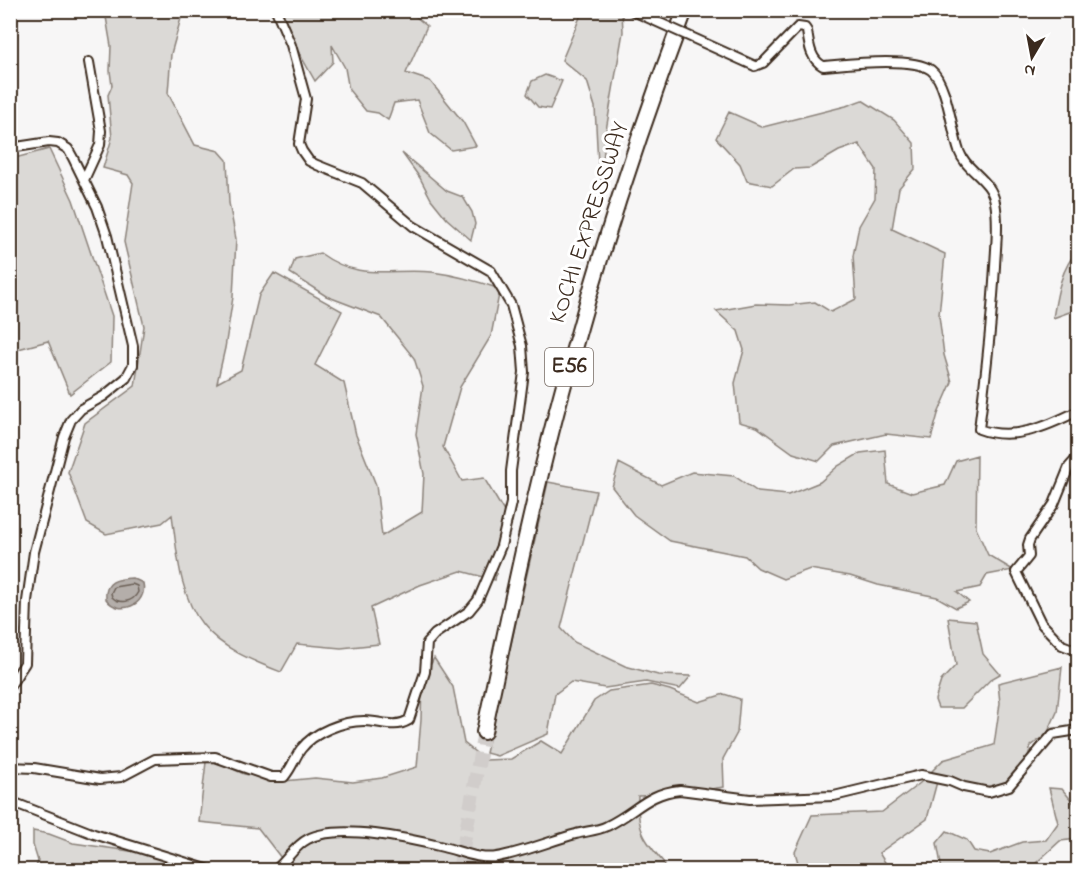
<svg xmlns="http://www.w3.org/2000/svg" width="1089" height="881" font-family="'Indie Flower',sans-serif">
<rect width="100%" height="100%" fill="#f7f6f6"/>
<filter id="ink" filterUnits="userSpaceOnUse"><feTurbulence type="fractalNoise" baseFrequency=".0167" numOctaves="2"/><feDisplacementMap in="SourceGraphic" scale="12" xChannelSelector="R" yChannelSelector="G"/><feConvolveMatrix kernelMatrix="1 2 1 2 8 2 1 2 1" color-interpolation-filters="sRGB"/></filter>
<g filter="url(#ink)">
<!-- green -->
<path fill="#dbd9d6" stroke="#8b827a" stroke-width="1.5" d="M 11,10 L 19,11 L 14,15 L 17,36 L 11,73 Z
M 283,10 L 409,11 L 427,26 L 406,73 L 430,81 L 463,122 L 476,146 L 451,150 L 430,133 L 417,100 L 394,103 L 388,120 L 378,113 L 366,111 L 349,90 L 345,68 L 332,45 L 333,62 L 315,81 L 298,51 L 284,36 L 280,16 Z
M 583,10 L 622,11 L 623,32 L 605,136 L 600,203 L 595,107 L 587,81 L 562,60 Z
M 105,11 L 183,11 L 171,54 L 168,93 L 195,145 L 219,151 L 227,160 L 229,203 L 236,239 L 233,297 L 225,348 L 217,383 L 241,370 L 259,295 L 274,273 L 342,311 L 315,365 L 344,383 L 356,435 L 376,485 L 382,536 L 422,512 L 424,474 L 416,434 L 423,386 L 414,358 L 381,317 L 326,296 L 290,273 L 295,259 L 320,253 C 360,282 388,268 432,272 C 456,275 477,281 500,289 L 491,336 L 460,387 L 443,447 L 462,481 L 484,478 L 506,515 L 495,580 L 461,571 L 420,585 L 371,608 L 379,644 L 341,648 L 297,644 L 281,672 C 253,661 222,649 203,625 C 179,596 177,550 172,515 L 162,523 L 106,534 L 87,523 L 68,472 L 85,423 L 135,386 L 144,326 L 124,242 L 133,183 L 128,175 L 103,168 L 112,138 L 108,95 L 112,86 L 110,71 L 111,46 Z
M 545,75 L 562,81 L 550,109 L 538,107 L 527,94 L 532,81 Z
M 862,100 L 894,120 L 914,143 L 915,169 L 899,188 L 892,229 L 945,254 L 939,315 L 944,355 L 952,382 L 938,414 L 931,439 L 886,434 L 834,446 L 819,461 L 793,453 L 757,427 L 739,422 L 735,383 L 744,350 L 738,331 L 716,311 L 756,304 L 789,305 L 815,302 L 831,312 L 856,299 L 853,256 L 859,226 L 875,198 L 876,169 L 859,144 L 839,151 L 810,168 L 794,169 L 772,186 L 747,181 L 740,164 L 716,138 L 729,112 L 763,127 L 846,106 Z
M 49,149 L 73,200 L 112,316 L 111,362 L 70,394 L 48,341 L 11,351 L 11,159 Z
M 402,153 L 447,191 L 463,197 L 472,212 L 475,224 L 471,240 L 447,219 L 431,199 L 420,178 Z
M 1078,250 L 1078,309 L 1053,318 C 1057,294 1061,268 1078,250 Z
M 885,450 L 888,484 L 912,493 L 945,485 L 956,461 L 977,455 L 976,528 L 988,555 L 1013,570 L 987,575 L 980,587 L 957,592 L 969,602 L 956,608 L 937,597 L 878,585 L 850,576 L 810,569 L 783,579 L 758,568 L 745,556 L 670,541 L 634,515 L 612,487 L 619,463 L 661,485 L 692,472 L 734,476 L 758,492 L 788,495 L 820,482 L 838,466 L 860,453 Z
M 548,482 L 596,491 L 561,628 L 574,642 L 625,666 L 658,675 L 691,676 L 680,689 L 646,682 L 605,688 L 571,682 L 555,694 L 548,734 L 497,756 L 486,753 Z
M 948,618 L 976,621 L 983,654 L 1000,674 L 991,679 L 962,708 L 938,708 L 935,700 L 941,681 L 956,665 Z
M 434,658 L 453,687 L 464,743 L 485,760 L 511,759 L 541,741 L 562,754 L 594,701 L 609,691 L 651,685 L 670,690 L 699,702 L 724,694 L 740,699 L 737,733 L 723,759 L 724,787 L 671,795 L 638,796 C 637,830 643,839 665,864 L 663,870 L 303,870 L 288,867 L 258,828 L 199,822 L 206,762 L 217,762 L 244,774 L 284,781 L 315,778 L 353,782 L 382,778 L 417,767 L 421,720 L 422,683 Z
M 1062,667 L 1057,712 L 1047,734 L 1031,746 L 1022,777 L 987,790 L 938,778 L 927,819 L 879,853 L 890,870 L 800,870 L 795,852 L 812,815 L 882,812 L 920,783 L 943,760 L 994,745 L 1000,703 L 998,683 Z
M 1049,788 L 1062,789 L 1078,808 L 1078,839 L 1060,841 L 1035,864 L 1012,870 L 942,870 L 937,843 L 947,831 L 967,840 L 974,851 L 990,854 L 1022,842 L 1046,840 L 1058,823 Z
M 33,831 L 49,834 L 73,843 L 172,857 L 187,870 L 35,870 L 38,861 L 33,845 Z"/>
<!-- water -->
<path fill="#b4aeaa" stroke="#847972" stroke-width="1.5" d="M 132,578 L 143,583 C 148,605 119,617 106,599 C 104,581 117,579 132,578 Z"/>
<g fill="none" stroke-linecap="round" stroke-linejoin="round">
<!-- shore -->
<path stroke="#6b5f56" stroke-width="1.5" d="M 132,584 L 137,586 L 138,592 C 133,602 120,605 112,597 L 111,593 L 114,587 Z"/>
<!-- motorway-tunnel -->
<path stroke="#d1cdcb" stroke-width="14" stroke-dasharray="14 7" stroke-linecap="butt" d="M 459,870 L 484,732"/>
<!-- minor casing -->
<g stroke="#3b2a1e" stroke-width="12">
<path id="minor" d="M 755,66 L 763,63 L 798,27 L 805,28 L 807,31 C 809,44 810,59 823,66 C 847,64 912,56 931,70 C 947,82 952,132 959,151 C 966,171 991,179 995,202 C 999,222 996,245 995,266 C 992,320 986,374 979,429 C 1013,442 1048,426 1078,411
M 10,148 L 49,142 L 58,143 L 68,149 L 73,158 L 97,207 L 107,236 L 133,346 L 133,365 L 126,378 L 104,396 L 81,409 L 71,420 L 64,437 L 34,552 L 27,601 L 25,663 L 10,686
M 84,180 L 100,145 L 101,131 L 89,62
M 1078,457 L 1069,467 L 1054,504 L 1030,539 L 1028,545 L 1029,556 L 1016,572 L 1041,623 L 1062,645 L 1078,651
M 10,767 L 34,768 L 100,779 L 121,777 L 155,759 L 215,757 L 271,777 L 284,777 C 292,768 295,757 301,749 C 314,732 343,721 364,721 C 381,721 394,729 409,720 L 425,672 L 427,643 L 435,634 L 469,611 L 478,600 L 501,546 L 511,503 L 511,471 L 524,372 L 522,346 L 511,305 L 491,271 L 413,226 L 362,183 L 317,165 L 309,161 L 302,151 L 299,144 L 306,99 L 291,45 L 276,10
M 10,801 L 94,834 L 210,870
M 275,870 C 287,861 294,846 308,839 C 338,823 411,839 443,847 C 460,851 480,860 497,857 C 524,852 550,841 576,834 C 586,831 597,831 607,826 C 635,813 647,793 680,790 L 750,799 L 834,796 L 921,775 L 950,781 L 964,787 L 989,792 L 1009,786 L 1053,734 L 1078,730"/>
</g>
<!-- motorway casing -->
<g stroke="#3b2a1e" stroke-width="18">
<path id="motorway" d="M 484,732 C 511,605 537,477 573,352 C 605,236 643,122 685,10"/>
</g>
<!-- minor -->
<use href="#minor" stroke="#fff" stroke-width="8"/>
<!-- motorway -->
<use href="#motorway" stroke="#fff" stroke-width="14"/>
<!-- minor-bridge casing -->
<g stroke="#3b2a1e" stroke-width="12" stroke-linecap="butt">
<path id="minor-bridge" d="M 631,10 L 755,66"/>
</g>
<!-- minor-bridge -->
<use href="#minor-bridge" stroke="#fff" stroke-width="8"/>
</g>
</g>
<g text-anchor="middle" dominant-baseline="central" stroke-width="6" stroke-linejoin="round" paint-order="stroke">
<!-- shield labels -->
<rect fill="#fff" stroke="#766a62" stroke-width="1.5" x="545" y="348" width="48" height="38" rx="4.5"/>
<g font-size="22" font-weight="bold" fill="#3b2a1e">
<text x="569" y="367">E56</text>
</g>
<!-- street labels -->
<g font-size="24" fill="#3b2a1e" stroke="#fff">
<text transform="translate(590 223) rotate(-72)">KOCHI EXPRESSWAY</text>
</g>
</g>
<!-- margin -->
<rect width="1089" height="881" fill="none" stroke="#fff" stroke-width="36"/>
<rect x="18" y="18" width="1053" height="845" fill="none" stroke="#3b2a1e" stroke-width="2" filter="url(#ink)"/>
<!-- north arrow -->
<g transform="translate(1032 57) rotate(190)" stroke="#ffffff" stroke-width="4.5" paint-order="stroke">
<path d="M0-4.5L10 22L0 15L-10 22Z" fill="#3b2a1e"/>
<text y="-9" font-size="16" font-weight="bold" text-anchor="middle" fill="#3b2a1e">N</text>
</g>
</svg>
